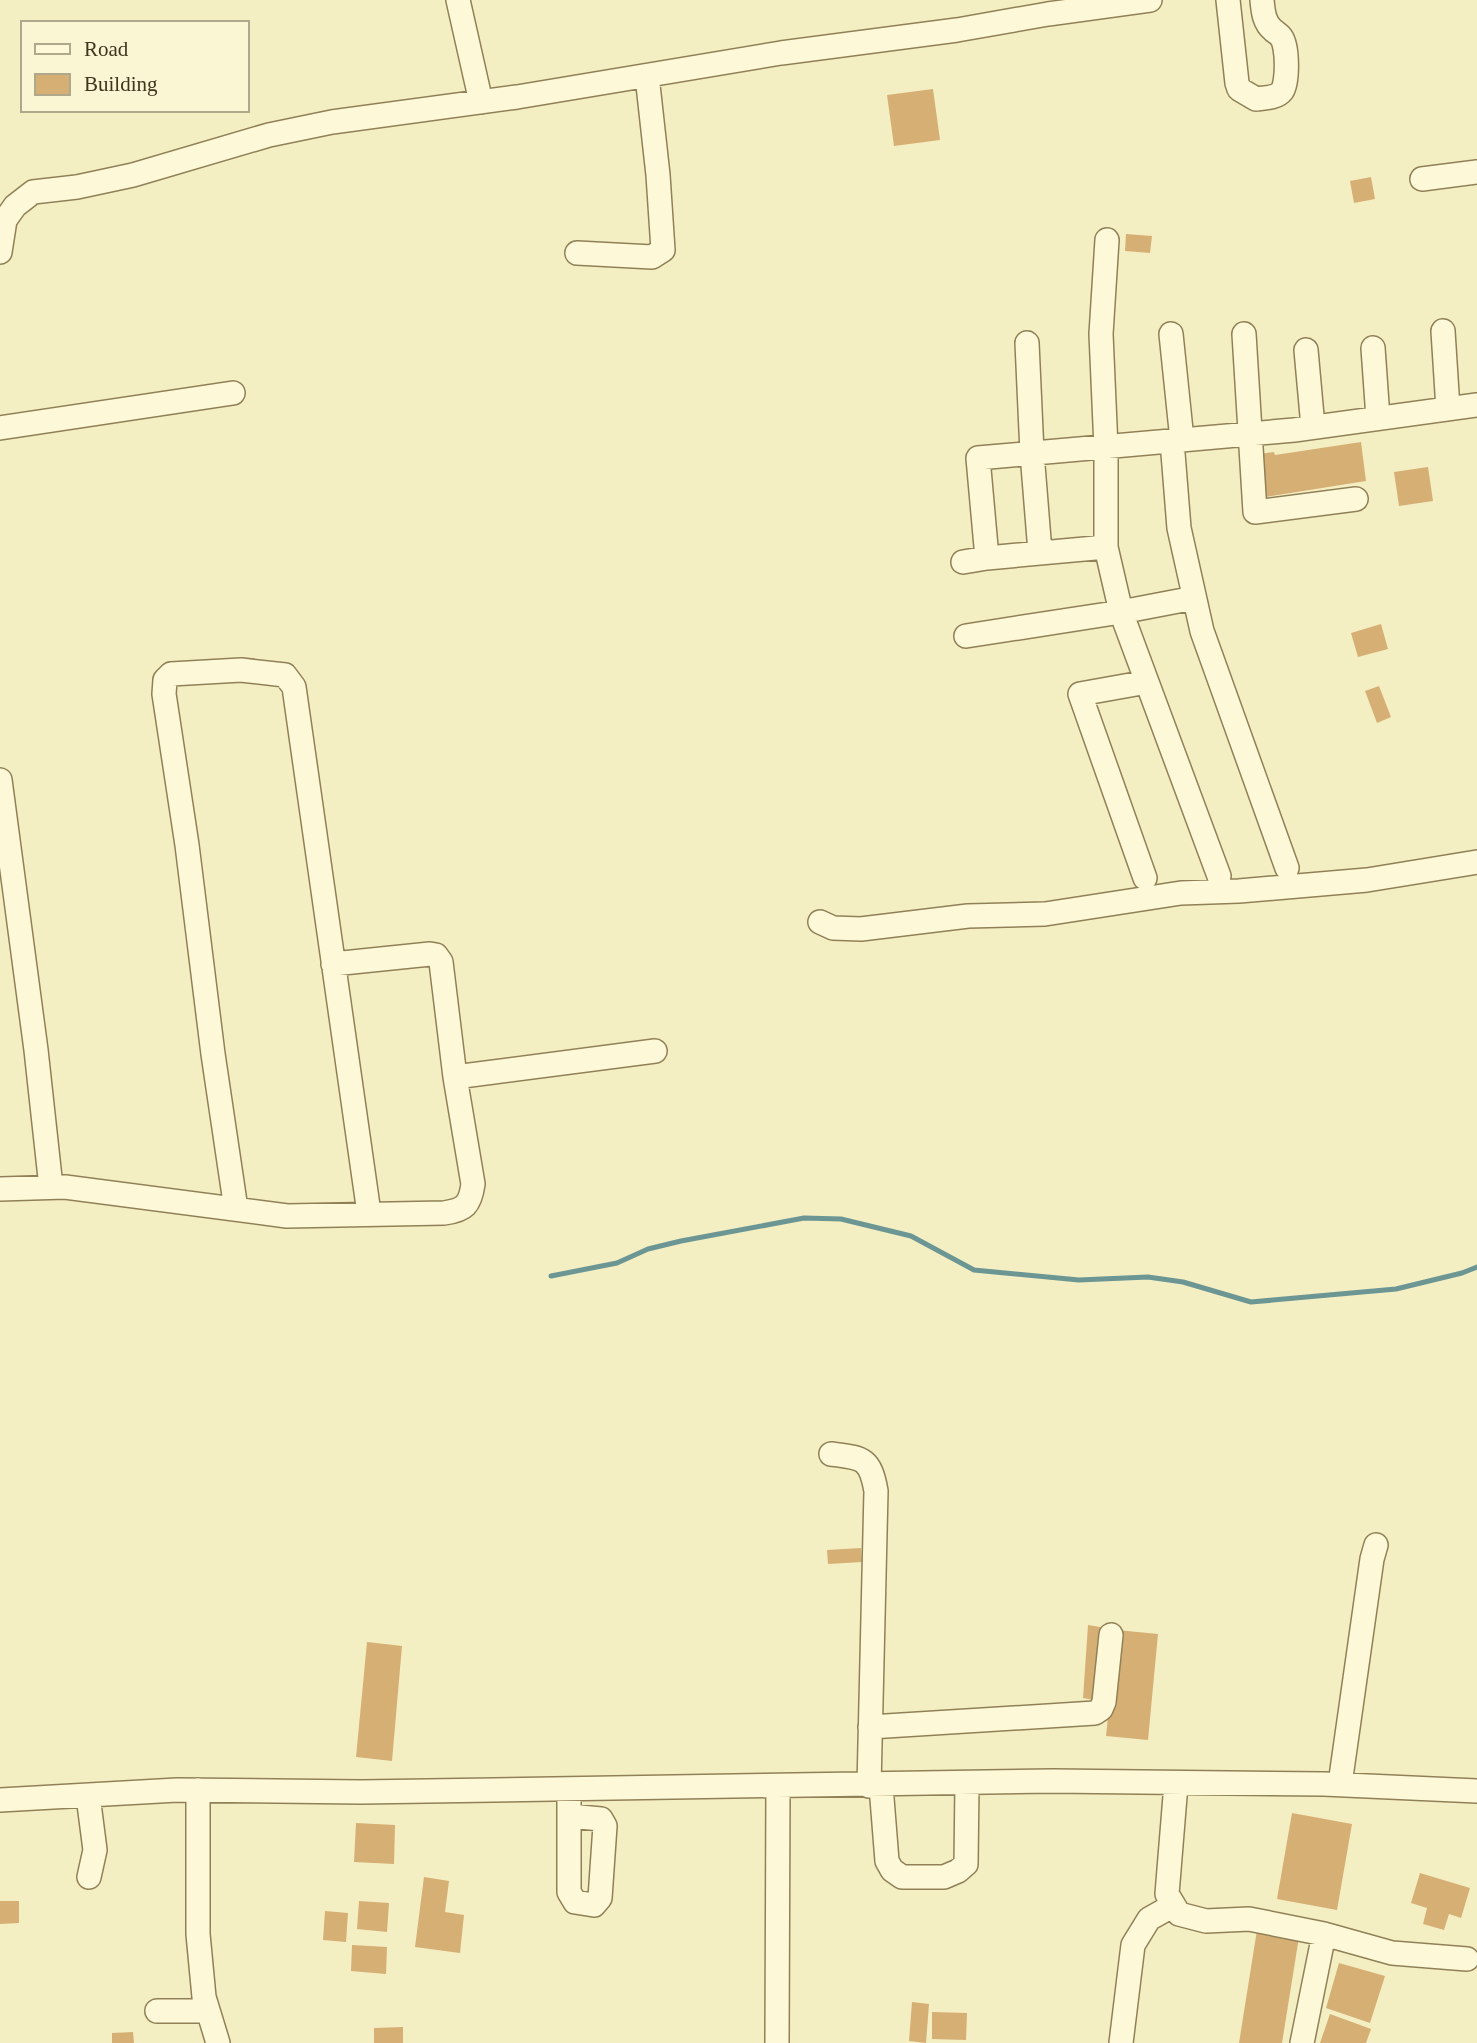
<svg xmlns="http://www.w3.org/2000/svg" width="1477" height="2043" font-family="Georgia,serif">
<rect width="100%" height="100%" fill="#f4eec3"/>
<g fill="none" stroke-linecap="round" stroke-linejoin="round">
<!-- stream -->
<path stroke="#6b9693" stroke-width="5" d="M 551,1276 L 617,1263 L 648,1249 L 681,1241 L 804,1218 L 841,1219 L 911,1236 L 974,1270 L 1079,1280 L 1148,1277 L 1183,1282 L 1251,1302 L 1396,1289 L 1462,1273 L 1477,1267"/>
</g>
<!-- building -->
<path fill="#d6af74" d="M 933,89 L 940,140 L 894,146 L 887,95 Z
M 1371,177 L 1375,199 L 1354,203 L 1350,181 Z
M 1126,234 L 1152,236 L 1150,253 L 1125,251 Z
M 1361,442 L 1366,481 L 1265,497 L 1258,454 L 1274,452 L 1275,455 Z
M 1428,467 L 1433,501 L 1399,506 L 1394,472 Z
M 1381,624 L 1388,649 L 1358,657 L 1351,633 Z
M 1379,686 L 1391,717 L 1377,723 L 1365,691 Z
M 861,1548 L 862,1562 L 828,1564 L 827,1550 Z
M 1088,1625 L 1106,1628 L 1100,1701 L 1083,1698 Z
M 1117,1630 L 1158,1634 L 1148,1740 L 1106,1736 Z
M 367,1642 L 402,1646 L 392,1761 L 356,1757 Z
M 1292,1813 L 1352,1824 L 1337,1910 L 1277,1899 Z
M 356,1823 L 395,1825 L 394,1864 L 354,1862 Z
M 1420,1873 L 1470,1888 L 1461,1918 L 1449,1914 L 1444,1930 L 1423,1924 L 1427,1908 L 1411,1903 Z
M 424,1877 L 449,1881 L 445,1912 L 464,1915 L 460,1953 L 415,1947 Z
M 0,1901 L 19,1901 L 19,1923 L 0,1924 Z
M 359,1901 L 389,1903 L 387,1932 L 357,1929 Z
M 325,1911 L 348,1913 L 346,1942 L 323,1940 Z
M 1257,1930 L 1299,1937 L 1282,2043 L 1239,2043 Z
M 352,1945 L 387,1947 L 386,1974 L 351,1971 Z
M 1339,1963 L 1385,1976 L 1370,2023 L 1326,2008 Z
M 912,2002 L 929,2004 L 926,2043 L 909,2041 Z
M 932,2012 L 967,2013 L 966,2040 L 932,2039 Z
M 1330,2014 L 1371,2029 L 1366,2043 L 1320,2043 Z
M 403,2027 L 403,2043 L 374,2043 L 374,2028 Z
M 133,2032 L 134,2043 L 112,2043 L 112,2033 Z"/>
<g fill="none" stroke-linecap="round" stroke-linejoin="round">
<!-- minor casing -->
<g stroke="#918057" stroke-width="26">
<path id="minor" d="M 458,0 L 481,102
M 1228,0 L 1237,83 L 1239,89 L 1256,99 C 1263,98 1277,98 1282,91 C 1288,82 1288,46 1281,37 C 1280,35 1275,32 1273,30 C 1264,23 1263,11 1262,0
M 1422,179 L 1477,172
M 1107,240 L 1101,334 L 1106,448 L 1106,547 L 1121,612 L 1219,876
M 0,252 L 5,220 L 15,206 L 33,192 L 77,187 L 133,175 L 269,135 L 332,122 L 517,97 L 781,53 L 957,30 L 1048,14 L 1150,0
M 577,253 L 652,257 L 663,250 L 658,175 L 647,76
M 1443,331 L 1448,409
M 1171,334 L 1182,440
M 1244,334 L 1255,512 L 1356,499
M 1027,343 L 1032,453 L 1040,552
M 1373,348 L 1378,418
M 1306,350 L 1313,427
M 0,428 L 233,393
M 1172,441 L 1179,528 L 1202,631 L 1287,868
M 987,558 L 978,458 L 1294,430 L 1477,405
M 963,562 L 987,558 L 1106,547
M 966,636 L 1121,612 L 1194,598
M 0,780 L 36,1050 L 51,1187
M 1145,878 L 1080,694 L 1147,682
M 820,922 L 833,928 L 861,929 L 968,916 L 1045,914 L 1181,893 L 1239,891 L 1367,880 L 1477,862
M 455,1077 L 655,1051
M 0,1189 L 65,1187 L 287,1216 L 444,1213 C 465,1210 470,1205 473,1184 L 455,1077 L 441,962 L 436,955 L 430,954 L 333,964
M 236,1209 L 213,1054 L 187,845 L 164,694 L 165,680 L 171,674 L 241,670 L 285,675 L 294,687 L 369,1213
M 831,1454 C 862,1458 870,1457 876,1491 L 869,1786
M 870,1727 L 1095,1713 L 1101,1709 L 1104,1702 L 1111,1635
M 1176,1784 L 1167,1894 L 1179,1914 L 1206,1921 L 1249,1919 L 1324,1934 L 1392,1953 L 1467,1959
M 1340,1784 L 1372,1559 L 1376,1545
M 881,1786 L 887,1861 L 892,1870 L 902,1877 L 944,1877 L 958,1871 L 966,1864 L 967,1784
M 198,1790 L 198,1934 L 204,1997 L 218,2043
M 88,1796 L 95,1850 L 89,1877
M 0,1800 L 177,1790 L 361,1792 L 1053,1781 L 1324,1784 L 1477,1791
M 569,1816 L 601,1819 L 605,1826 L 600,1898 L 594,1905 L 575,1902 L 569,1892 L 569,1789
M 157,2011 L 206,2011
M 777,2043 L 778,1786
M 1121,2043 L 1133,1945 L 1149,1919 L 1172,1906
M 1302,2043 L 1324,1934"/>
</g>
<!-- minor -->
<use href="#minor" stroke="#fdf9d8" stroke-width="23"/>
</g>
<!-- legend -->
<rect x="21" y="21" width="228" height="91" fill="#faf6d4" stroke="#afa88b" stroke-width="2"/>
<rect x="35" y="44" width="35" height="10" fill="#fdf9d8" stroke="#afa88b" stroke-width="2"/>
<text x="84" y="56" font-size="21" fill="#3f341d">Road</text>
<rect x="35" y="74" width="35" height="21" fill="#d6af74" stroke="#afa88b" stroke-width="2"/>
<text x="84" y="91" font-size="21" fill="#3f341d">Building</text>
</svg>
